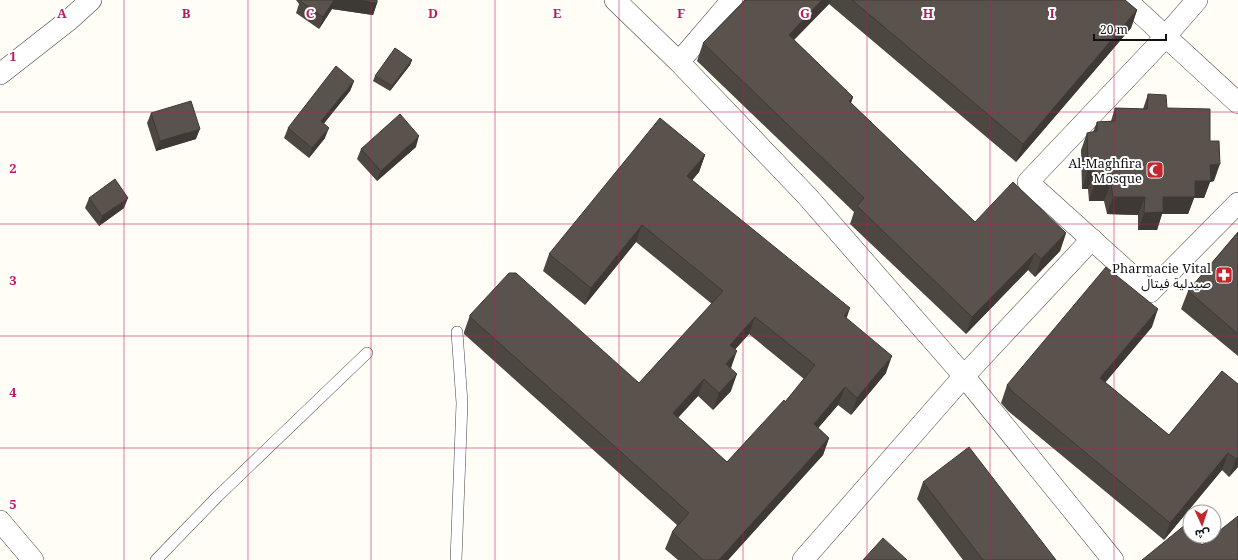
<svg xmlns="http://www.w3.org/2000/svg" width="1238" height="560" font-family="'Noto Serif','Noto Sans Arabic',serif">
<rect width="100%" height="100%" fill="#fffdf5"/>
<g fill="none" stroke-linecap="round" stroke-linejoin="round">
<!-- service casing -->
<g stroke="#444" stroke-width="12">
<path id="service" d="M 156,560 L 218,496 L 367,353
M 456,560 L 462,403 L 457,332"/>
</g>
<!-- minor casing -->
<g stroke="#444" stroke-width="22">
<path id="minor" d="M 615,0 L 679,62 L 807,196 L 964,376 L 1113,560
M 1126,0 L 1238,103
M 1197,0 L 1156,47 L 1028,182 L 1150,292 L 1238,203
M 679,62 L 732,0
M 0,74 L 69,20 L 91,0
M 0,521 L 33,560
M 803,560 L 964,376 L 1092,239"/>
</g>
<!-- service -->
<use href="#service" stroke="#fff" stroke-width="11"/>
<!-- minor -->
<use href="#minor" stroke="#fff" stroke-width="21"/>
</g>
<!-- wall -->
<path fill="#4d4742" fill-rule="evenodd" d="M 296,0 L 377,0 L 377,3 L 373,15 L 332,9 L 319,29 L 296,13 L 299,4 Z
M 745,0 L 1125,0 L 1137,10 L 1131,28 L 1016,162 L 829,4 L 794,40 L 853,97 L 851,103 L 975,222 L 1066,233 L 1060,251 L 1035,277 L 1028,270 L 966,334 L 850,224 L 854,212 L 697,61 L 703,43 Z
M 412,60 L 410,65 L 390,91 L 373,81 L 375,76 Z
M 354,81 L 350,91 L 324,123 L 325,138 L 309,158 L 284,138 L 288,128 Z
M 1148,94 L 1210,141 L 1214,181 L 1210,182 L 1204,198 L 1194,198 L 1188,214 L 1162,214 L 1157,230 L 1138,230 L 1138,215 L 1107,214 L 1104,201 L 1089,201 L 1088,189 L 1082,189 L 1081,150 L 1087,133 L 1093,132 L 1097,122 L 1111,121 L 1115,108 L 1143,109 Z
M 151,113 L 196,139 L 156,151 L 147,123 Z
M 416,147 L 377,181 L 357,159 L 361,149 Z
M 705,155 L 699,172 L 692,180 L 847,319 L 886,373 L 851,415 L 838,405 L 818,428 L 829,438 L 823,455 L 728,560 L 678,560 L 665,549 L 672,532 L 677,525 L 464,334 L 464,332 L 470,315 L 639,383 L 712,304 L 636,242 L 585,305 L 543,271 L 549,254 ZM 749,334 L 804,379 L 785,402 L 727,462 L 678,418 L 698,396 L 713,410 L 731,391 L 731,368 L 735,349 Z
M 89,198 L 124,208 L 99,226 L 85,208 Z
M 1238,232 L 1238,356 L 1181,309 L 1188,291 Z
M 1152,327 L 1105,382 L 1169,435 L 1222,371 L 1238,467 L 1229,477 L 1222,470 L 1164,540 L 1008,411 L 1001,403 L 1007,385 Z
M 923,482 L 1056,560 L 963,560 L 917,499 Z"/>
<!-- shaded-wall -->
<path fill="#3f3936" d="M 334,0 L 357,0 L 377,3 L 373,15 L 332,9 L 319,29 L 323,17 Z
M 822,0 L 831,0 L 829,4 L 782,52 L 789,35 Z
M 1137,10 L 1131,28 L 1016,162 L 1023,144 Z
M 412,60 L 410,65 L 390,91 L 392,86 Z
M 354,81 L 350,91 L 318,131 L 321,121 Z
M 853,97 L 847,114 L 849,101 Z
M 329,128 L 325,138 L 309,158 L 312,148 Z
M 200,129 L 196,139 L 156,151 L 160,141 Z
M 419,136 L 416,147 L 377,181 L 381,171 Z
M 705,155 L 699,172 L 681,194 L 687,176 Z
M 1220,164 L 1214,181 L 1210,182 L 1204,198 L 1194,198 L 1188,214 L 1162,214 L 1157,230 L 1138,230 L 1144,213 L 1163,197 L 1195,181 L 1210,165 Z
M 1088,171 L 1094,171 L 1088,189 L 1082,189 Z
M 1095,183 L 1111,184 L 1104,201 L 1089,201 Z
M 1113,197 L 1145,197 L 1138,215 L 1107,214 Z
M 128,198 L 124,208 L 99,226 L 102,216 Z
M 642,225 L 636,242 L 585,305 L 591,288 Z
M 1066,233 L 1060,251 L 1035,277 L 1041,259 Z
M 1035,253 L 1028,270 L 966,334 L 972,317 Z
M 850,308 L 844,326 L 844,316 Z
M 1158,309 L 1152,327 L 1094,396 L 1100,378 Z
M 755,317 L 749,334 L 724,362 L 730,345 Z
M 737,351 L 731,368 L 719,381 L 726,364 Z
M 892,356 L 886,373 L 851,415 L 857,398 Z
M 737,374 L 731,391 L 713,410 L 719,393 Z
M 704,379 L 698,396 L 666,430 L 673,413 Z
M 845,387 L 838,405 L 807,441 L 814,424 Z
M 829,438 L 823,455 L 728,560 L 719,560 Z
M 1228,453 L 1222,470 L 1164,540 L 1170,523 Z
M 1238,457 L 1238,467 L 1229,477 L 1236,459 Z"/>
<!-- building -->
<path fill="#5a524d" stroke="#3f3936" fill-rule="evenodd" d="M 301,0 L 334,0 L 323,17 L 300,1 Z
M 357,0 L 377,0 L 377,3 Z
M 745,0 L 822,0 L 789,35 L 853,97 L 849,101 L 975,222 L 1013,182 L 1066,233 L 1041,259 L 1035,253 L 972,317 L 857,206 L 864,198 L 703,43 Z
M 852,0 L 1125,0 L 1137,10 L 1023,144 Z
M 395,48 L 412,60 L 392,86 L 375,76 Z
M 336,66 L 354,81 L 321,121 L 329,128 L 312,148 L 288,128 Z
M 1148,94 L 1166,95 L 1167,108 L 1210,109 L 1210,141 L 1219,141 L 1220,164 L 1210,165 L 1211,181 L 1195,181 L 1195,197 L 1163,197 L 1163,212 L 1144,213 L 1145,197 L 1113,197 L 1111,184 L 1095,183 L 1094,171 L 1088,171 L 1087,133 L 1097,131 L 1097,122 L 1115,121 L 1115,108 L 1147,109 Z
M 191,101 L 200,129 L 160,141 L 151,113 Z
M 400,114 L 419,136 L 381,171 L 361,149 Z
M 660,118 L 705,155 L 687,176 L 850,308 L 844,316 L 892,356 L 857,398 L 845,387 L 814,424 L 829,438 L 719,560 L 703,560 L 672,532 L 689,513 L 470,317 L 470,315 L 509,273 L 516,273 L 639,383 L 723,291 L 642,225 L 591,288 L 549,254 ZM 755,317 L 815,365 L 785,402 L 784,400 L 727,462 L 673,413 L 704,379 L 719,393 L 737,374 L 726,364 L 737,351 L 730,345 Z
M 115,179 L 128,198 L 102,216 L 89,198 Z
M 1238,232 L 1238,334 L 1188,291 Z
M 1106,267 L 1158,309 L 1100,378 L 1169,435 L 1222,371 L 1238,384 L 1238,457 L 1236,459 L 1228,453 L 1170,523 L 1014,393 L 1007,385 Z
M 969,447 L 1056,560 L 983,560 L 923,482 Z
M 1238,516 L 1238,560 L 1142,560 L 1185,525 L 1190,531 L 1190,536 L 1194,536 L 1202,545 L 1213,536 L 1214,536 L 1214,535 Z
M 883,538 L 907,560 L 863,560 Z"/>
<!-- grid -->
<path fill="none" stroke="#c2185b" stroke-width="1" stroke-opacity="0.55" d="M 124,0 L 124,560M 248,0 L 248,560M 371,0 L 371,560M 495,0 L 495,560M 619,0 L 619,560M 743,0 L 743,560M 867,0 L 867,560M 990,0 L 990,560M 1114,0 L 1114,560M 0,112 L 1238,112M 0,224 L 1238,224M 0,336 L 1238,336M 0,448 L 1238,448"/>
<!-- icons -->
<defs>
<g id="mosque-square" transform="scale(0.9)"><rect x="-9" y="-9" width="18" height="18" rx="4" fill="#c4262e" stroke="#fff"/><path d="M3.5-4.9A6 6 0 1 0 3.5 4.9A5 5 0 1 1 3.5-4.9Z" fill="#fff"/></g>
<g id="pharmacy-square" transform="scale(0.9)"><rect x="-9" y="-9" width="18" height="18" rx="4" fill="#c4262e" stroke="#fff"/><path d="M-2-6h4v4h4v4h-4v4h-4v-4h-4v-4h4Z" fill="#fff"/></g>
</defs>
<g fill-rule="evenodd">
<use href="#mosque-square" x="1155" y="170"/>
<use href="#pharmacy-square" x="1224" y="275"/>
</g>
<g text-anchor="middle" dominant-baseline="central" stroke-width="4" stroke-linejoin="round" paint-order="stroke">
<!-- poi labels -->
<g font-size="13" fill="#111" stroke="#fff" text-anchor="end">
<text x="1142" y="163">Al-Maghfira<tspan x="1142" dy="15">Mosque</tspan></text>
<text x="1211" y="268">Pharmacie Vital<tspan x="1211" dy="15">صيدلية فيتال</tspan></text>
</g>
</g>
<g font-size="13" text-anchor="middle" font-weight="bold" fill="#c2185b" stroke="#fff" stroke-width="4" stroke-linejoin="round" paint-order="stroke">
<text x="62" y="18">A</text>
<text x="186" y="18">B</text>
<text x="310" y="18">C</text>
<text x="433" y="18">D</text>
<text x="557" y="18">E</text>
<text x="681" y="18">F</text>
<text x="805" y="18">G</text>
<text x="928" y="18">H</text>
<text x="1052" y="18">I</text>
<text x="13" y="61">1</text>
<text x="13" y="173">2</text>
<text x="13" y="285">3</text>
<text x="13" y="397">4</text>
<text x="13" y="509">5</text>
</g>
<!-- north arrow -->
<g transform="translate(1202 524) rotate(177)"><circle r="19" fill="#ffffff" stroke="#a0a0a0"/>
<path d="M0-3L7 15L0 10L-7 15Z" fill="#c4262e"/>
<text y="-6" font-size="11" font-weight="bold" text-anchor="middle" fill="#111111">ش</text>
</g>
<!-- scale -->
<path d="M1094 34v6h72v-6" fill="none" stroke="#111111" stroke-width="2"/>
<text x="1100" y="34" font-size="12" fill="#111111" stroke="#ffffff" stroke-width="3" paint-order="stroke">20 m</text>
</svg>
